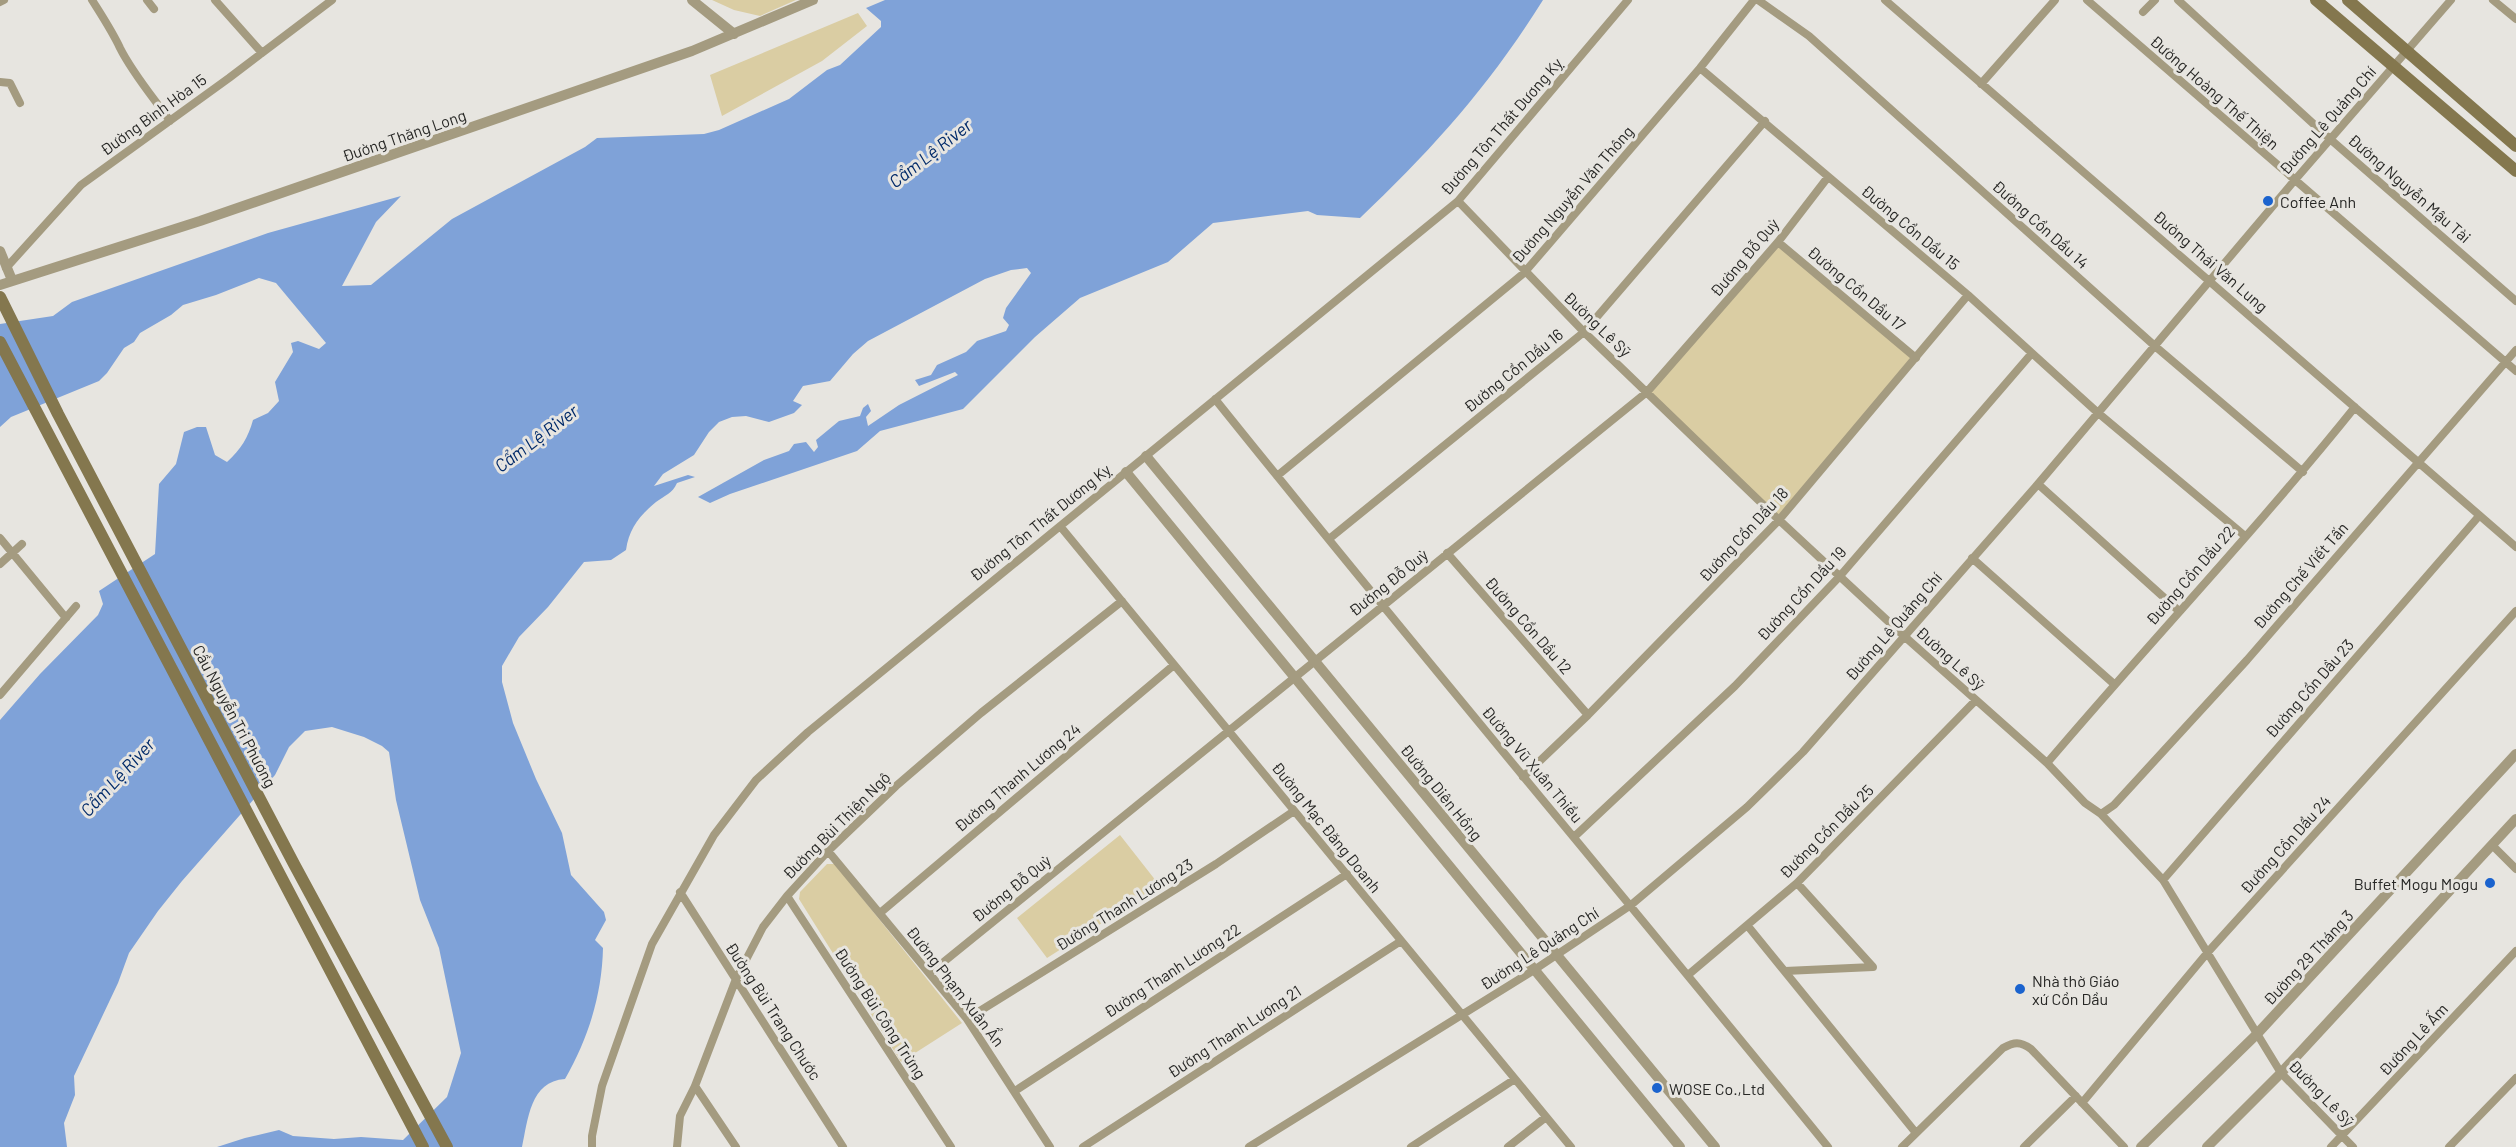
<svg xmlns="http://www.w3.org/2000/svg" width="2516" height="1147" font-family="Barlow,sans-serif">
<rect width="100%" height="100%" fill="#e7e5e0"/>
<!-- green -->
<path fill="#dacda3" d="M 712,0 L 796,0 L 760,16 L 734,10 Z
M 858,13 L 867,26 L 822,61 L 722,116 L 710,75 Z
M 1778,242 L 1916,358 L 1779,520 L 1647,392 Z
M 1120,835 L 1160,886 L 1047,958 L 1017,918 Z
M 827,864 L 835,864 L 962,1023 L 901,1062 L 799,899 L 800,892 Z"/>
<!-- water -->
<path fill="#7fa2d8" d="M 885,0 L 1543,0 C 1490,85 1432,150 1360,218 L 1317,215 L 1308,211 L 1213,223 L 1168,262 L 1080,298 L 1035,337 L 963,409 L 880,431 L 857,451 L 730,494 L 710,503 L 698,497 L 764,460 L 789,451 L 794,444 L 806,442 L 814,452 L 818,447 L 816,440 L 839,421 L 860,416 L 863,408 L 868,404 L 871,411 L 866,417 L 868,426 L 899,405 L 958,375 L 955,372 L 919,386 L 915,380 L 931,375 L 937,365 L 966,352 L 977,341 L 1006,331 L 1009,325 L 1003,318 L 1006,308 L 1031,273 L 1027,268 L 1011,270 L 985,279 L 868,341 L 853,354 L 830,381 L 803,386 L 793,401 L 802,405 L 794,413 L 769,422 L 746,416 L 732,417 L 719,422 L 709,432 L 694,455 L 663,474 L 654,486 L 688,475 L 695,477 L 677,483 C 672,494 665,495 656,502 C 639,516 629,529 626,550 L 611,560 L 584,562 L 548,607 L 519,637 L 502,666 L 502,682 L 513,723 L 536,779 L 562,833 L 571,875 L 604,912 L 606,920 L 595,940 L 603,948 C 602,995 588,1039 565,1079 C 530,1081 528,1120 522,1147 L 217,1147 L 245,1138 L 279,1130 L 293,1136 L 334,1139 L 361,1137 L 403,1140 L 447,1097 L 461,1053 L 439,948 L 420,900 L 396,800 L 389,752 L 382,746 L 364,737 L 332,727 L 305,731 L 289,747 L 275,775 L 182,881 L 158,911 L 129,953 L 118,983 L 74,1076 L 75,1095 L 64,1123 L 67,1147 L 0,1147 L 0,720 L 40,674 L 98,615 L 103,604 L 99,591 L 155,554 L 159,484 L 176,464 L 184,432 L 197,427 L 206,427 L 215,455 L 227,462 C 241,449 248,438 253,420 L 268,413 L 279,401 L 275,382 L 293,352 L 291,343 L 298,341 L 319,349 L 326,343 L 276,283 L 259,278 L 216,295 L 183,305 L 171,315 L 140,333 L 134,342 L 124,348 L 107,373 L 99,381 L 11,417 L 0,427 L 0,324 L 53,316 L 72,302 L 268,233 L 401,196 L 376,222 L 342,286 L 371,285 L 452,219 L 585,147 L 597,138 L 704,134 L 719,130 L 789,99 L 827,70 L 840,65 L 881,27 L 881,21 L 866,8 Z"/>
<g fill="none" stroke-linecap="round" stroke-linejoin="round">
<!-- minor -->
<path stroke="#a49b80" stroke-width="8" d="M 92,0 C 102,16 112,31 120,48 C 133,74 153,97 170,121
M 147,0 L 154,9
M 215,0 L 262,53
M 1758,0 L 1809,36 L 2156,347 L 2303,472
M 1885,0 L 2516,547
M 2087,0 L 2516,371
M 2178,0 L 2330,139 L 2516,301
M 2493,0 L 2516,19
M 0,2 L 4,0
M 2143,12 L 2155,0
M 1700,68 L 1968,295 L 2097,412 L 2245,536
M 0,82 L 10,83 L 20,103
M 1981,84 L 2055,0
M 1458,201 L 1584,332 L 1779,520 L 1904,636 L 2047,763 L 2085,803 L 2101,814 L 2163,880 L 2281,1073 L 2353,1147
M 1778,242 L 1916,358
M 6,268 L 81,185 L 229,78 L 332,0
M 1215,399 C 1417,651 1625,897 1828,1147
M 1277,476 L 1524,273 L 1700,68 L 1754,0
M 2038,484 L 2179,611
M 1060,526 L 1571,1147
M 0,538 L 66,618
M 1329,539 L 1584,332 L 1765,121
M 1447,553 L 1588,715
M 1972,558 L 2114,684
M 0,564 L 22,544
M 0,695 L 76,606
M 2047,763 C 2149,643 2257,529 2355,407
M 1523,777 L 1588,715 L 1779,520 L 1968,295
M 2101,814 L 2114,805 L 2247,660 L 2516,350
M 1574,837 L 1735,686 L 1840,576 L 2032,353
M 2492,845 L 2516,869
M 828,851 L 967,1019 L 1050,1147
M 2163,880 L 2479,516
M 680,892 L 843,1147
M 787,896 L 951,1147
M 880,913 L 1174,665
M 1747,925 L 1916,1133
M 1785,971 L 1873,967 L 1797,883
M 930,973 L 1647,392 L 1778,242 L 1828,177
M 1688,975 L 1797,883 L 1976,700
M 967,1019 L 1216,864 L 1294,811
M 695,1086 L 736,1147
M 1015,1091 L 1347,874
M 2082,1103 L 2208,952 L 2516,611
M 592,1147 L 592,1136 L 602,1086 L 652,944 L 714,835 L 756,780 L 808,732 L 1458,201 L 1628,0
M 677,1147 L 680,1116 L 695,1086 L 736,979 L 763,927 L 787,896 L 828,851 L 896,786 L 981,713 L 1122,601
M 1083,1147 L 1401,941
M 1249,1147 L 1534,970 L 1631,905 L 1747,807 L 1803,752 L 2038,484 L 2294,181 L 2451,0
M 1411,1147 L 1515,1079
M 1508,1147 L 1546,1117
M 1902,1147 L 2003,1048 C 2014,1042 2020,1041 2031,1049 L 2124,1147
M 2024,1147 L 2076,1096
M 2331,1147 L 2516,951
M 2449,1147 L 2516,1078"/>
<!-- tertiary -->
<path stroke="#a49b80" stroke-width="10" d="M 692,0 L 734,34
M 0,251 L 12,280
M 0,285 L 200,221 L 692,51 L 813,0
M 1146,456 L 1715,1147
M 1126,472 L 1680,1147
M 2141,1147 L 2256,1035 L 2516,754
M 2207,1147 L 2281,1073 L 2516,819"/>
<!-- secondary -->
<path stroke="#84774e" stroke-width="12" d="M 2316,0 L 2516,171
M 2348,0 L 2516,146
M 0,297 L 58,414 L 294,864 L 447,1147
M 0,342 L 423,1147"/>
</g>
<!-- markers -->
<g fill="#1b63ce" stroke="#e7e5e0" stroke-width="2">
<circle cx="2268" cy="201" r="6"/>
<circle cx="2490" cy="883" r="6"/>
<circle cx="2020" cy="989" r="6"/>
<circle cx="1657" cy="1088" r="6"/>
</g>
<g text-anchor="middle" dominant-baseline="central" stroke-width="6" stroke-linejoin="round" paint-order="stroke">
<!-- street labels -->
<g font-size="16" fill="#272725" stroke="#e7e5e0">
<text transform="translate(2215 92) rotate(41)">Đường Hoàng Thế Thiện</text>
<text transform="translate(153 114) rotate(-36)">Đường Bình Hòa 15</text>
<text transform="translate(2327 120) rotate(-49)">Đường Lê Quảng Chí</text>
<text transform="translate(1501 126) rotate(-49)">Đường Tôn Thất Dương Kỵ</text>
<text transform="translate(404 135) rotate(-19)">Đường Thăng Long</text>
<text transform="translate(2410 188) rotate(41)">Đường Nguyễn Mậu Tài</text>
<text transform="translate(1572 194) rotate(-49)">Đường Nguyễn Văn Thông</text>
<text transform="translate(2041 224) rotate(42)">Đường Cồn Dầu 14</text>
<text transform="translate(1911 227) rotate(40)">Đường Cồn Dầu 15</text>
<text transform="translate(1744 257) rotate(-50)">Đường Đỗ Quỳ</text>
<text transform="translate(2211 261) rotate(41)">Đường Thái Văn Lung</text>
<text transform="translate(1857 288) rotate(40)">Đường Cồn Dầu 17</text>
<text transform="translate(1598 324) rotate(44)">Đường Lê Sỹ</text>
<text transform="translate(1513 370) rotate(-39)">Đường Cồn Dầu 16</text>
<text transform="translate(1040 522) rotate(-39)">Đường Tôn Thất Dương Kỵ</text>
<text transform="translate(1743 534) rotate(-47)">Đường Cồn Dầu 18</text>
<text transform="translate(2190 575) rotate(-49)">Đường Cồn Dầu 22</text>
<text transform="translate(2300 575) rotate(-49)">Đường Chế Viết Tấn</text>
<text transform="translate(1388 582) rotate(-39)">Đường Đỗ Quỳ</text>
<text transform="translate(1801 593) rotate(-47)">Đường Cồn Dầu 19</text>
<text transform="translate(1529 625) rotate(49)">Đường Cồn Dầu 12</text>
<text transform="translate(1893 626) rotate(-49)">Đường Lê Quảng Chí</text>
<text transform="translate(1951 658) rotate(42)">Đường Lê Sỹ</text>
<text transform="translate(2309 688) rotate(-49)">Đường Cồn Dầu 23</text>
<text transform="translate(235 716) rotate(62)">Cầu Nguyễn Tri Phương</text>
<text transform="translate(1533 764) rotate(50)">Đường Vũ Xuân Thiều</text>
<text transform="translate(1017 777) rotate(-40)">Đường Thanh Lương 24</text>
<text transform="translate(1442 792) rotate(51)">Đường Diên Hồng</text>
<text transform="translate(836 825) rotate(-45)">Đường Bùi Thiện Ngộ</text>
<text transform="translate(1327 827) rotate(51)">Đường Mạc Đăng Doanh</text>
<text transform="translate(1826 831) rotate(-45)">Đường Cồn Dầu 25</text>
<text transform="translate(2285 844) rotate(-48)">Đường Cồn Dầu 24</text>
<text transform="translate(1011 888) rotate(-39)">Đường Đỗ Quỳ</text>
<text transform="translate(1124 904) rotate(-32)">Đường Thanh Lương 23</text>
<text transform="translate(1539 948) rotate(-33)">Đường Lê Quảng Chí</text>
<text transform="translate(2308 957) rotate(-47)">Đường 29 Tháng 3</text>
<text transform="translate(1172 970) rotate(-33)">Đường Thanh Lương 22</text>
<text transform="translate(956 986) rotate(52)">Đường Phạm Xuân Ẩn</text>
<text transform="translate(774 1011) rotate(57)">Đường Bùi Trang Chước</text>
<text transform="translate(881 1013) rotate(57)">Đường Bùi Công Trừng</text>
<text transform="translate(1234 1031) rotate(-33)">Đường Thanh Lương 21</text>
<text transform="translate(2413 1039) rotate(-47)">Đường Lê Ấm</text>
<text transform="translate(2322 1093) rotate(46)">Đường Lê Sỹ</text>
</g>
<!-- poi labels -->
<g font-size="16" fill="#272725" stroke="#e7e5e0" text-anchor="start">
<text x="2280" y="201">Coffee Anh</text>
<text x="2478" y="883" text-anchor="end">Buffet Mogu Mogu</text>
<text x="2032" y="980">Nhà thờ Giáo<tspan x="2032" dy="18">xứ Cồn Dầu</tspan></text>
<text x="1669" y="1088">WOSE Co.,Ltd</text>
</g>
<!-- water labels -->
<g font-size="18" font-style="italic" fill="#002a69" stroke="#e7e5e0">
<text transform="translate(930 153) rotate(-38)">Cẩm Lệ River</text>
<text transform="translate(536 438) rotate(-37)">Cẩm Lệ River</text>
<text transform="translate(117 777) rotate(-47)">Cẩm Lệ River</text>
</g>
</g>
</svg>
